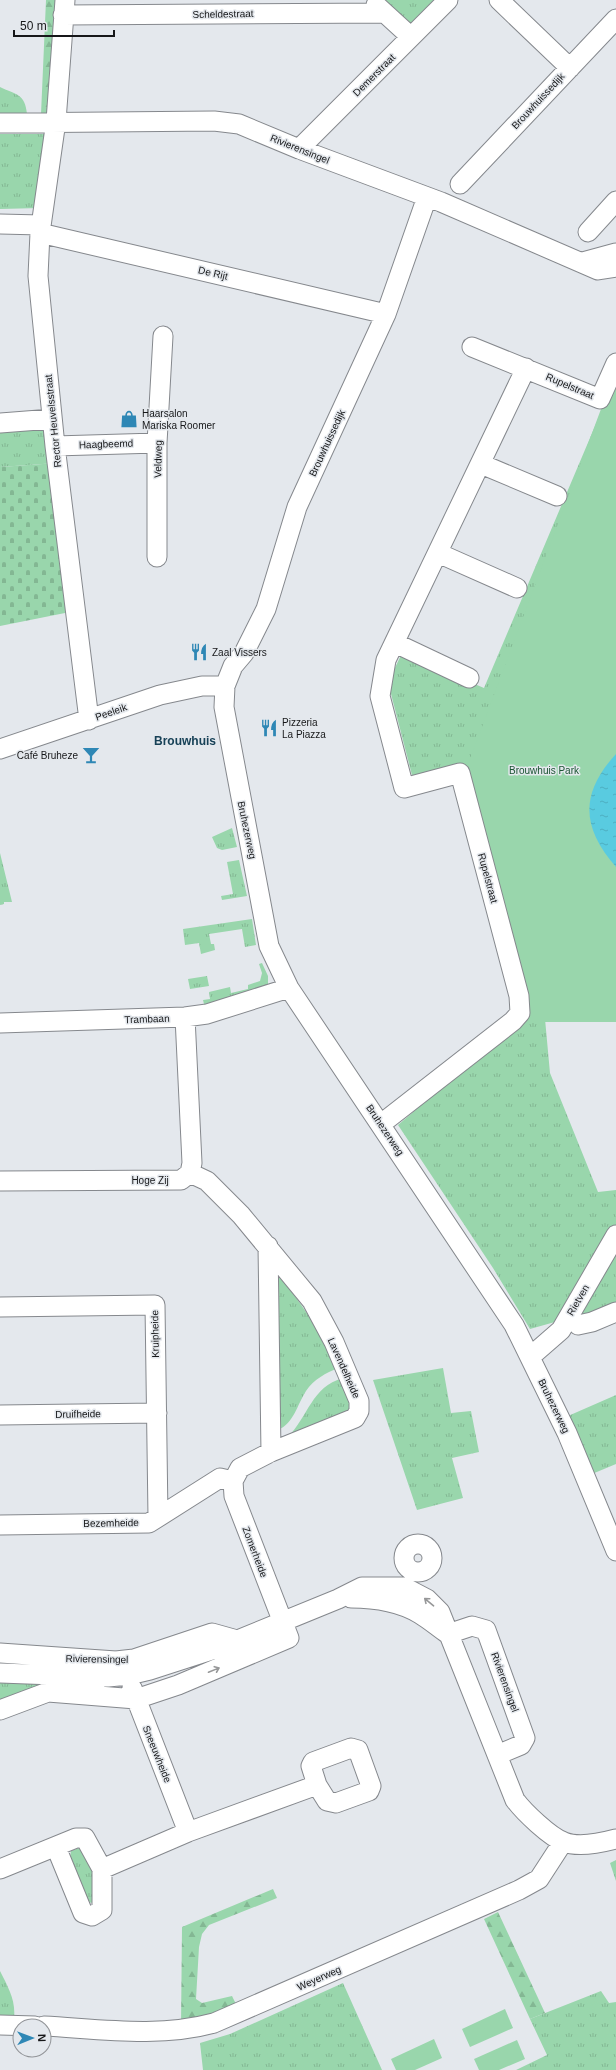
<svg xmlns="http://www.w3.org/2000/svg" width="616" height="2070" font-family="Helvetica,sans-serif">
<defs>
<pattern id="grass-tufts" width="24" height="20" patternUnits="userSpaceOnUse"><rect width="24" height="20" fill="#99d6ac"/><path d="M3 7l-1-3M5 7V3M7 7l1-3M15 17l-1-3M17 17v-4M19 17l1-3" fill="none" stroke="#83b793"/></pattern>
<pattern id="forest-firs" width="22" height="20" patternUnits="userSpaceOnUse"><rect width="22" height="20" fill="#99d6ac"/><path d="M5 1l3.5 6h-7zM16 11l3.5 6h-7z" fill="#83b793"/></pattern>
<pattern id="cemetery-stones" width="16" height="16" patternUnits="userSpaceOnUse"><rect width="16" height="16" fill="#99d6ac"/><path d="M2 7V4a2 2 0 0 1 4 0v3zM10 15v-3a2 2 0 0 1 4 0v3z" fill="#83b793"/></pattern>
<pattern id="water-ripples" width="26" height="14" patternUnits="userSpaceOnUse"><rect width="26" height="14" fill="#59cbe0"/><path d="M2 4q2-2 4 0t4 0M15 11q2-2 4 0t4 0" fill="none" stroke="#4daec0"/></pattern>
</defs>
<rect width="100%" height="100%" fill="#e4e8ed"/>
<!-- grass -->
<path fill="url(#grass-tufts)" d="M 379,0 L 438,0 L 410,29 Z
M 0,87 C 17,95 25,94 27,114 L 0,114 Z
M 0,134 L 52,134 L 40,208 L 0,209 Z
M 601,412 L 560,743 L 463,769 L 413,779 L 390,690 L 393,672 L 402,653 L 484,688 Z
M 53,426 L 57,463 L 0,467 L 0,431 Z
M 232,828 L 237,847 L 222,850 L 217,848 L 212,837 Z
M 0,853 L 12,902 L 4,902 L 4,904 L 0,905 Z
M 239,860 L 247,896 L 222,900 L 221,896 L 233,894 L 227,862 Z
M 252,919 L 256,945 L 245,947 L 242,929 L 209,934 L 211,944 L 214,944 L 215,950 L 201,954 L 199,943 L 185,945 L 183,929 Z
M 262,963 L 268,976 L 268,986 L 212,1003 L 204,1004 L 203,1000 L 210,999 L 209,992 L 230,987 L 231,993 L 248,989 L 248,985 L 260,981 L 262,973 L 259,964 Z
M 207,976 L 209,986 L 190,989 L 188,979 Z
M 544,1008 L 550,1073 L 598,1192 L 616,1190 L 616,1226 L 562,1320 L 530,1329 L 493,1268 L 398,1125 L 454,1077 Z
M 616,1252 L 616,1310 L 574,1327 Z
M 274,1269 C 298,1299 322,1332 338,1368 C 326,1373 314,1379 306,1391 C 297,1405 294,1423 278,1430 Z
M 443,1368 L 451,1413 L 471,1411 L 479,1452 L 452,1458 L 463,1498 L 417,1510 L 373,1380 Z
M 343,1378 L 355,1408 L 287,1438 C 309,1416 311,1387 343,1378 Z
M 616,1395 L 616,1464 L 592,1474 L 568,1416 Z
M 0,1683 L 55,1683 L 0,1702 Z
M 79,1848 L 87,1851 L 97,1879 L 97,1899 L 91,1903 C 81,1895 68,1863 71,1851 Z
M 616,1860 L 616,1881 L 610,1863 Z
M 0,1971 C 8,1987 16,2000 14,2018 L 0,2017 Z
M 343,1983 L 382,2070 L 203,2070 L 200,2043 L 230,2034 Z
M 601,1991 L 609,2003 L 616,2002 L 616,2070 L 516,2070 L 547,2055 L 530,2019 Z"/>
<!-- forest -->
<path fill="url(#forest-firs)" d="M 46,0 L 59,0 L 53,114 L 41,114 Z
M 273,1889 L 277,1898 L 209,1925 L 202,1934 L 199,1947 L 196,1999 L 202,2003 L 232,1996 L 238,2008 L 181,2026 L 182,1927 Z
M 498,1912 L 545,2013 L 530,2019 L 484,1919 Z"/>
<!-- cemetery -->
<path fill="url(#cemetery-stones)" d="M 57,463 L 75,611 L 0,626 L 0,467 Z"/>
<!-- park -->
<path fill="#99d6ac" d="M 616,369 L 616,1022 L 526,1022 L 467,767 Z
M 505,2009 L 513,2028 L 470,2047 L 462,2029 Z
M 434,2039 L 442,2058 L 415,2070 L 396,2070 L 391,2059 Z
M 517,2040 L 525,2059 L 499,2070 L 479,2070 L 474,2059 Z"/>
<!-- water -->
<path fill="url(#water-ripples)" d="M 616,754 L 616,867 C 581,827 580,793 616,754 Z"/>
<g fill="none" stroke-linecap="round" stroke-linejoin="round">
<!-- minor casing -->
<g stroke="#85888d" stroke-width="21">
<path id="minor" d="M 65,0 L 56,121 L 40,233 L 38,276 L 55,446 L 89,720
M 499,0 L 570,68
M 376,5 L 411,37
M 63,15 L 384,13
M 0,123 L 214,121 L 239,124 L 299,149 L 441,202 L 598,270 L 616,267
M 299,149 L 448,0
M 460,184 L 616,19
M 427,197 L 386,314 L 297,507 L 266,609 L 244,653 L 233,666 L 225,686 L 224,707 L 269,946 L 289,988 L 514,1325 L 567,1433 L 616,1551
M 0,224 L 41,225
M 588,232 L 616,201
M 40,233 L 386,314
M 583,262 L 616,253
M 472,347 L 600,399 L 616,363
M 0,423 L 52,419
M 55,446 L 157,443
M 481,464 L 557,496
M 438,553 L 517,588
M 157,557 L 157,443 L 163,336
M 395,643 L 469,678
M 0,749 L 160,695 L 202,686 L 225,686
M 0,1023 L 185,1017 L 207,1014 L 289,988
M 381,1124 L 513,1021 L 520,1013 L 519,996 L 460,773 L 404,788 L 380,696 L 386,660 L 526,368
M 190,1173 L 207,1181 L 241,1215 L 312,1301 L 334,1342 L 359,1401 L 359,1411 L 355,1418 L 271,1452 L 240,1468 L 233,1481
M 0,1181 L 181,1180 L 190,1173 L 192,1163 L 185,1017
M 268,1246 L 271,1452
M 0,1307 L 155,1305 L 158,1517
M 578,1325 L 592,1322 L 616,1312
M 530,1357 L 561,1330 L 616,1235
M 0,1415 L 157,1413
M 0,1525 L 149,1523 L 220,1478 L 233,1481
M404 1558a14 14 0 1 1 28 0a14 14 0 1 1-28 0Z
M 351,1598 C 375,1598 400,1602 420,1614 C 430,1620 439,1628 448,1634
M 448,1634 L 472,1626 L 486,1630 L 525,1738 L 521,1745 L 497,1755
M 0,1653 L 116,1661 L 134,1659 L 212,1633 L 237,1640
M 0,1673 L 108,1677 L 129,1675 L 150,1670 L 218,1648 L 338,1599 L 362,1587 L 404,1587 L 427,1599 L 440,1612 L 515,1800 C 524,1812 550,1837 564,1842 C 579,1848 601,1843 616,1839
M 132,1688 L 188,1832
M 86,1695 L 136,1699 L 178,1685 L 289,1638 L 234,1496 L 233,1481
M 0,1710 L 48,1692 L 86,1695 L 95,1688
M 351,1748 L 358,1750 L 371,1786 L 369,1791 L 336,1803 L 327,1801 L 317,1785 L 311,1766 L 313,1762 Z
M 56,1847 L 83,1913 L 92,1916 L 102,1910 L 102,1869
M 0,1869 L 76,1838 L 85,1838 L 102,1869 L 188,1832 L 317,1785
M 0,2025 L 35,2026
M 44,2026 C 100,2029 159,2038 214,2023 L 519,1890 L 539,1879 L 563,1842"/>
</g>
<!-- minor -->
<use href="#minor" stroke="#fff" stroke-width="19"/>
</g>
<!-- one-way arrows -->
<defs><path id="oneway-shaft" d="M-6 0H5M1.5-3L5.5 0L1.5 3" fill="none" stroke-width="1.6" stroke-linecap="round" stroke-linejoin="round"/></defs>
<g stroke="#969798">
<use href="#oneway-shaft" transform="translate(429 1602) rotate(-140)"/>
<use href="#oneway-shaft" transform="translate(214 1670) rotate(-22)"/>
</g>
<!-- icons -->
<defs>
<g id="shop-bare" transform="scale(1.38)"><path d="M-5-2.5h2.3a2.7 3.5 0 0 1 5.4 0H5L5.5 6h-11ZM-1.5-2.5h3a1.5 2.3 0 0 0-3 0Z" fill="#2e87b5" stroke="#e4e8ed" stroke-width="2.5" paint-order="stroke"/></g>
<g id="restaurant-bare" transform="scale(1.38)"><path d="M-5-6h1v4h1v-4h1v4h1v-4h1v5L-1.5 .5V6h-2V.5L-5-1ZM5-6V6H3V1.5H1.5Q1.5-4 5-6Z" fill="#2e87b5" stroke="#e4e8ed" stroke-width="2.5" paint-order="stroke"/></g>
<g id="bar-bare" transform="scale(1.38)"><path d="M-6-5H6L.8 .8V4.5H3.5V6h-7V4.5H-.8V.8Z" fill="#2e87b5" stroke="#e4e8ed" stroke-width="2.5" paint-order="stroke"/></g>
</defs>
<g fill-rule="evenodd">
<use href="#shop-bare" x="129" y="419"/>
<use href="#restaurant-bare" x="199" y="652"/>
<use href="#restaurant-bare" x="269" y="728"/>
<use href="#bar-bare" x="91" y="755"/>
</g>
<g text-anchor="middle" dominant-baseline="central" stroke-width="3" stroke-linejoin="round" paint-order="stroke">
<!-- street labels -->
<g font-size="10" fill="#161719" stroke="#e4e8ed">
<text transform="translate(223 14) rotate(-1)">Scheldestraat</text>
<text transform="translate(374 75) rotate(-45)">Demerstraat</text>
<text transform="translate(538 101) rotate(-47)">Brouwhuissedijk</text>
<text transform="translate(300 149) rotate(22)">Rivierensingel</text>
<text transform="translate(213 273) rotate(13)">De Rijt</text>
<text transform="translate(570 386) rotate(23)">Rupelstraat</text>
<text transform="translate(53 421) rotate(-96)">Rector Heuvelsstraat</text>
<text transform="translate(327 443) rotate(-65)">Brouwhuissedijk</text>
<text transform="translate(106 444) rotate(-2)">Haagbeemd</text>
<text transform="translate(158 459) rotate(-89)">Veldweg</text>
<text transform="translate(111 712) rotate(-19)">Peeleik</text>
<text transform="translate(247 830) rotate(78)">Bruhezerweg</text>
<text transform="translate(488 878) rotate(75)">Rupelstraat</text>
<text transform="translate(147 1019) rotate(-2)">Trambaan</text>
<text transform="translate(385 1130) rotate(56)">Bruhezerweg</text>
<text x="150" y="1180">Hoge Zij</text>
<text transform="translate(578 1300) rotate(-60)">Rietven</text>
<text transform="translate(155 1334) rotate(-91)">Kruipheide</text>
<text transform="translate(344 1368) rotate(66)">Lavendelheide</text>
<text transform="translate(554 1406) rotate(64)">Bruhezerweg</text>
<text transform="translate(78 1414) rotate(-1)">Druifheide</text>
<text transform="translate(111 1523) rotate(-1)">Bezemheide</text>
<text transform="translate(255 1552) rotate(69)">Zomerheide</text>
<text transform="translate(97 1659) rotate(1)">Rivierensingel</text>
<text transform="translate(505 1682) rotate(70)">Rivierensingel</text>
<text transform="translate(157 1754) rotate(68)">Sneeuwheide</text>
<text transform="translate(319 1978) rotate(-24)">Weyerweg</text>
</g>
<!-- poi labels -->
<g font-size="10" fill="#161719" stroke="#e4e8ed" text-anchor="start">
<text x="142" y="413">Haarsalon<tspan x="142" dy="12">Mariska Roomer</tspan></text>
<text x="212" y="652">Zaal Vissers</text>
<text x="282" y="722">Pizzeria<tspan x="282" dy="12">La Piazza</tspan></text>
<text x="78" y="755" text-anchor="end">Café Bruheze</text>
</g>
<!-- park labels -->
<g font-size="10" fill="#1a5332" stroke="#e4e8ed">
<text x="544" y="770">Brouwhuis Park</text>
</g>
<!-- quarter labels -->
<g font-size="12" font-weight="bold" fill="#174157" stroke="#e4e8ed">
<text x="185" y="741">Brouwhuis</text>
</g>
</g>
<!-- north arrow -->
<g transform="translate(32 2038) rotate(89)"><circle r="19" fill="#e4e8ed" stroke="#929498"/>
<path d="M0-3L7 15L0 10L-7 15Z" fill="#2e87b5"/>
<text y="-6" font-size="11" font-weight="bold" text-anchor="middle" fill="#161719">N</text>
</g>
<!-- scale -->
<path d="M14 30v6h100v-6" fill="none" stroke="#161719" stroke-width="2"/>
<text x="20" y="30" font-size="12" fill="#161719" stroke="#e4e8ed" stroke-width="3" paint-order="stroke">50 m</text>
</svg>
